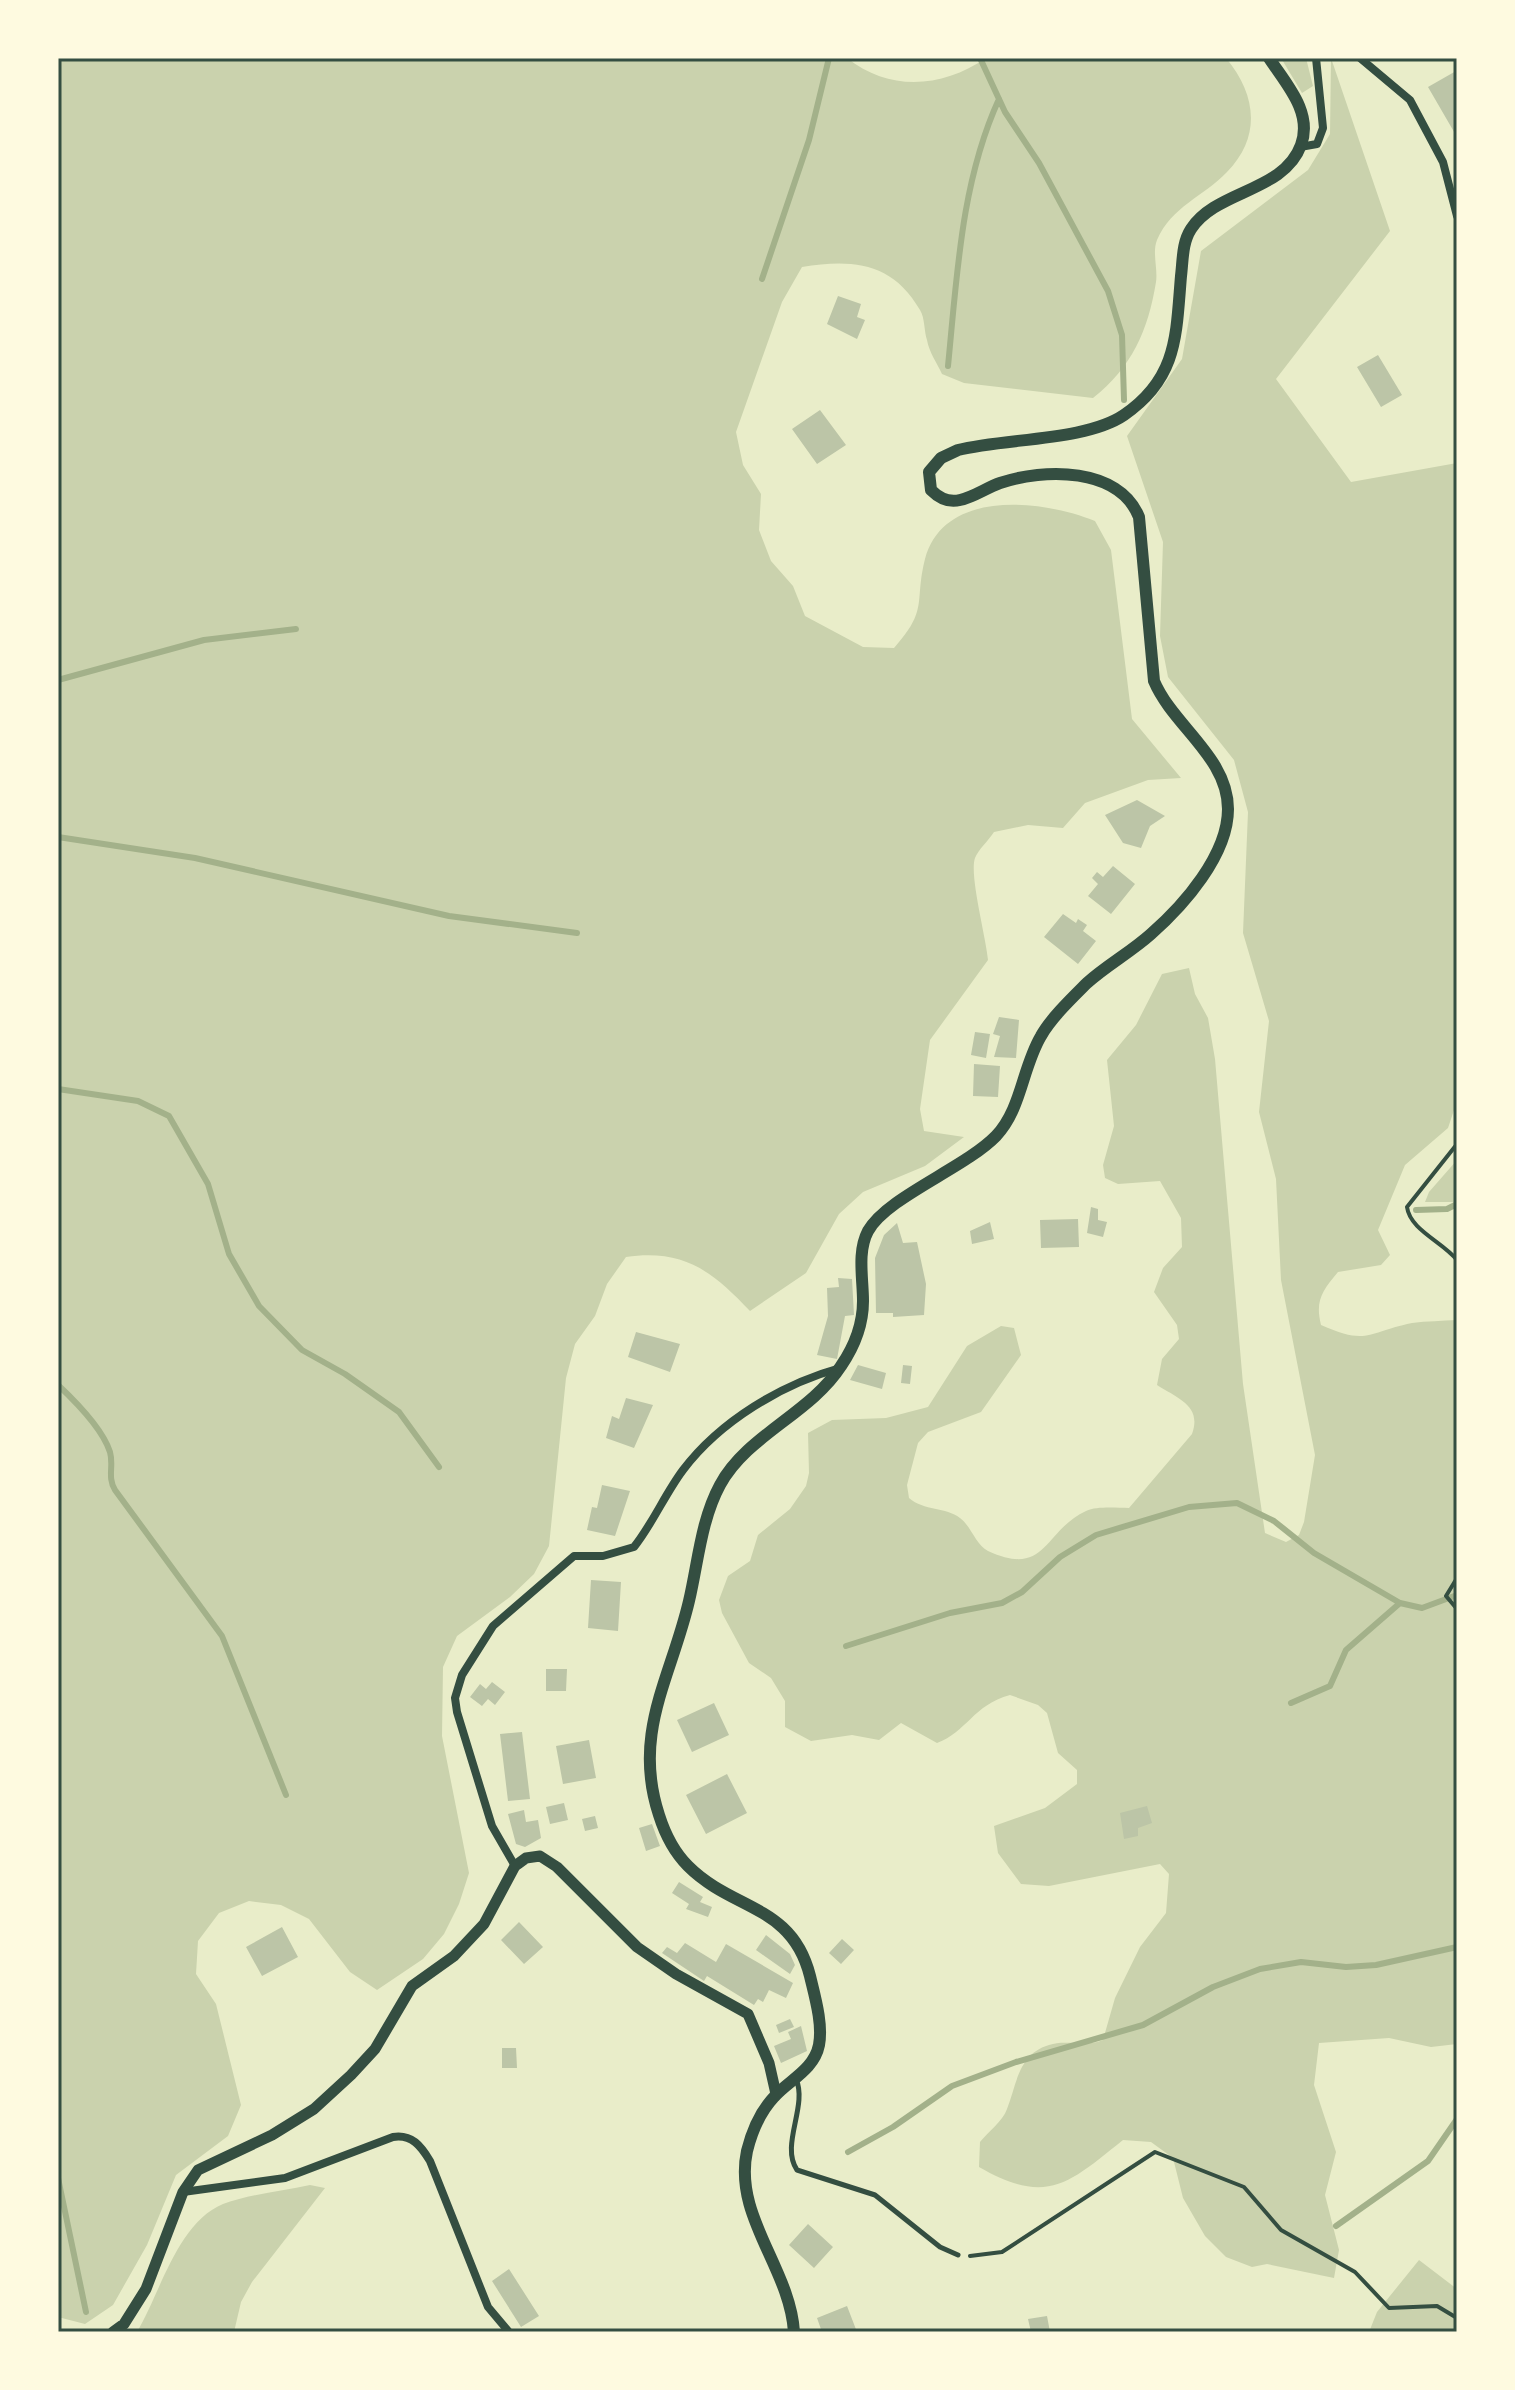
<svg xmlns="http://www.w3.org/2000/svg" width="1515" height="2390" font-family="Mulish,sans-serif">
<rect width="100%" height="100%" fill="#e9edc9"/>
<!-- green -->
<path fill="#cad2ad" d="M 58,58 L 847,58 C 890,92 942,88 986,58 L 1226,58 C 1256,94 1262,136 1227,172 C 1203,197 1172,206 1157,240 C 1152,252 1158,269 1156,282 C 1148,331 1132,367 1093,398 L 964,383 L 942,374 C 937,363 929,352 927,340 C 924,331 925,318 920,310 C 892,261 850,259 802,267 L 782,302 L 736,432 L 743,465 L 761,494 L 759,530 L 771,561 L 793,586 L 805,616 L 863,647 L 894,648 C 929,609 914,603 925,559 C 944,488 1043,500 1095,521 L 1111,550 L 1132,719 L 1181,778 L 1148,780 L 1085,803 L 1063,828 L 1028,825 L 994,832 C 989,840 978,850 975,858 C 969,875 986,937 988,960 L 930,1040 L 920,1109 L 924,1131 L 964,1137 L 925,1166 L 863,1192 L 839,1214 L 806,1273 L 750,1311 C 712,1271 684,1249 626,1257 L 607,1284 L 595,1316 L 575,1344 L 566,1378 L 549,1546 L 534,1574 L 510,1597 L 457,1636 L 443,1667 L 442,1736 L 469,1873 L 459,1904 L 444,1934 L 423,1959 L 377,1990 L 350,1972 L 309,1919 L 281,1905 L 249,1901 L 219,1913 L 198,1941 L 196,1974 L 216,2004 L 241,2105 L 228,2136 L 176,2175 L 147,2245 L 113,2305 L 85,2324 L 58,2317 Z
M 1281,58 L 1306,58 L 1313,86 L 1302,93 Z
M 1331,58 L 1390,231 L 1276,379 L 1351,482 L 1457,463 L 1457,1101 L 1448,1128 L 1405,1165 L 1378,1230 L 1390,1255 L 1381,1265 L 1338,1272 C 1322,1291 1315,1301 1321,1325 C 1368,1346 1368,1332 1412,1323 C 1427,1321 1442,1321 1457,1320 L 1457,2044 L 1431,2047 L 1389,2038 L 1319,2043 L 1314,2085 L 1336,2152 L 1325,2195 L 1339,2250 L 1334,2278 L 1267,2264 L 1252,2267 L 1226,2257 L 1205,2236 L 1183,2198 L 1173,2158 L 1151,2142 L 1123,2140 C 1068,2184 1047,2206 979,2167 L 980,2142 C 988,2132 1003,2121 1007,2109 C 1017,2084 1018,2054 1049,2045 C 1067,2039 1085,2048 1103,2040 L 1115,1998 L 1140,1947 L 1166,1913 L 1169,1874 L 1160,1864 L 1049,1886 L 1021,1884 L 998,1853 L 994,1826 L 1045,1808 L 1077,1784 L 1077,1770 L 1058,1753 L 1047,1713 L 1038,1705 L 1010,1695 C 973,1705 967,1732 937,1743 L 901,1723 L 879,1740 L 852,1735 L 811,1741 L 785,1727 L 785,1701 L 771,1678 L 749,1663 L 722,1613 L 719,1600 L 728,1576 L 750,1561 L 758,1535 L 790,1509 L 806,1486 L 809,1473 L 808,1433 L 832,1420 L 886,1418 L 928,1407 L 967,1346 L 1001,1326 L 1014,1328 L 1021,1355 L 981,1412 L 928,1432 L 918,1443 L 907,1485 L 909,1498 C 924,1511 946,1507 960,1518 C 971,1526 976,1545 988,1551 C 1047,1578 1043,1531 1086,1511 C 1097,1506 1116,1508 1129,1508 L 1192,1434 C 1202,1406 1179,1399 1157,1385 L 1162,1359 L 1179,1339 L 1177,1325 L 1154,1292 L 1163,1268 L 1182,1247 L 1181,1218 L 1160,1181 L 1118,1184 L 1105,1178 L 1103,1165 L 1114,1126 L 1107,1060 L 1136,1025 L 1162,974 L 1189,968 L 1195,994 L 1208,1018 L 1215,1059 L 1243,1384 L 1265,1533 L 1286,1542 L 1299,1535 L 1304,1522 L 1315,1455 L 1281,1280 L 1276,1179 L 1259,1112 L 1269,1021 L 1243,933 L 1248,812 L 1234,760 L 1168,677 L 1160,636 L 1163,542 L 1127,436 L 1182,359 L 1201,251 L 1308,170 L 1330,134 Z
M 1457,1160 L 1457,1202 L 1425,1202 L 1429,1192 Z
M 310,2185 L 325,2188 L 252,2282 L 241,2302 L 234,2332 L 137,2332 C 160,2294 177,2223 223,2204 C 250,2194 282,2191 310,2185 Z
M 1419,2260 L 1457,2289 L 1457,2332 L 1369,2332 L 1377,2312 Z"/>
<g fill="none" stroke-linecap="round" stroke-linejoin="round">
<!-- stream -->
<path stroke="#a3b18a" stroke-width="6" d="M 980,58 L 1005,112 L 1039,163 L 1108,291 L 1122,335 L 1124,400
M 762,279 L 809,140 L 829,58
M 948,366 C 957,276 961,182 999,99
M 58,680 L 204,640 L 296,629
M 58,837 L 195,858 L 449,916 L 577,933
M 58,1089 L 138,1101 L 169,1116 L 208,1184 L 229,1254 L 259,1306 L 302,1350 L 345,1374 L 399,1412 L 439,1467
M 1416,1210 L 1447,1209 L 1457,1204
M 58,1385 C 75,1401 103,1430 110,1452 C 114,1466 107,1477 115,1490 L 222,1636 L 286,1795
M 846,1646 L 950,1613 L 1002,1603 L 1022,1592 L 1060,1557 L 1096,1535 L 1189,1507 L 1237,1503 L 1274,1521 L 1314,1553 L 1400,1603 L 1422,1608 L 1457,1595
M 1291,1703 L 1330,1686 L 1346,1650 L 1400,1603
M 848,2152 L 893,2127 L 952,2086 L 1016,2062 L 1143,2025 L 1213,1987 L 1260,1969 L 1301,1962 L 1346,1967 L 1376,1965 L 1457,1947
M 58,2178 L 86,2312
M 1336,2226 L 1428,2161 L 1457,2119"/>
</g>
<!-- building -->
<path fill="#bcc5a7" d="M 1456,71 L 1457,72 L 1457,137 L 1428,87 Z
M 838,296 L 861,304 L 857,317 L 865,320 L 857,339 L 827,324 Z
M 1378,355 L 1402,395 L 1381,407 L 1357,367 Z
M 820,410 L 846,445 L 817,464 L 792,429 Z
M 1137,800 L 1165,816 L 1150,826 L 1141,848 L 1123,843 L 1105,815 Z
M 1113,866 L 1135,884 L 1111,914 L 1088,896 L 1098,884 L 1092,878 L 1097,872 L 1103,877 Z
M 1063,914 L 1076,923 L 1078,919 L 1087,925 L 1083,931 L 1096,941 L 1078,964 L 1044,937 Z
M 999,1017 L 1019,1020 L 1016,1058 L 994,1057 L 1000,1036 L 993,1034 Z
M 975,1032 L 990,1034 L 986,1058 L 971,1055 Z
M 974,1064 L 1000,1066 L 998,1097 L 973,1096 Z
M 1091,1207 L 1098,1209 L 1098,1220 L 1107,1222 L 1103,1237 L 1087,1233 Z
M 1078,1219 L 1079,1247 L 1041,1248 L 1040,1220 Z
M 990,1222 L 994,1239 L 972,1244 L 970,1231 Z
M 897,1223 L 903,1243 L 917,1242 L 926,1284 L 924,1315 L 893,1317 L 893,1313 L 876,1313 L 875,1258 L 884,1235 Z
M 838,1278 L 852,1279 L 854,1315 L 845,1316 L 837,1359 L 817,1355 L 828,1316 L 827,1288 L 839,1287 Z
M 636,1332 L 680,1344 L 670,1372 L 628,1357 Z
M 858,1365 L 886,1373 L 882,1389 L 850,1380 Z
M 903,1365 L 912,1366 L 910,1384 L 901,1383 Z
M 626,1398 L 653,1405 L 634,1448 L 606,1438 L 612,1416 L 619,1419 Z
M 602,1485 L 630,1491 L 615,1536 L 587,1530 L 592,1507 L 597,1508 Z
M 591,1580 L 621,1582 L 618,1631 L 588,1628 Z
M 546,1669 L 567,1669 L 566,1691 L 546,1691 Z
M 492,1682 L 505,1692 L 495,1705 L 488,1699 L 482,1706 L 470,1697 L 480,1684 L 486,1689 Z
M 714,1703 L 729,1735 L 692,1752 L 677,1720 Z
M 522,1732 L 530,1799 L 508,1801 L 500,1734 Z
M 589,1740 L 596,1778 L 563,1784 L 556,1746 Z
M 727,1774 L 747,1813 L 706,1834 L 686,1795 Z
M 564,1803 L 568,1820 L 550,1824 L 546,1807 Z
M 1147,1806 L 1152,1823 L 1138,1828 L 1138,1836 L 1124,1839 L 1120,1813 Z
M 524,1810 L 526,1822 L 538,1820 L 541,1838 L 525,1847 L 516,1844 L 508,1814 Z
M 595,1816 L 598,1828 L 585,1831 L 582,1819 Z
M 652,1824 L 660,1846 L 646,1851 L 639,1828 Z
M 679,1882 L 703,1897 L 700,1902 L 712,1907 L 708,1917 L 686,1909 L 689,1904 L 672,1893 Z
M 519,1922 L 543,1947 L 524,1964 L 501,1940 Z
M 282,1927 L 298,1957 L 262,1976 L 246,1947 Z
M 766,1935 L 790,1954 L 795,1965 L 790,1974 L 756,1950 Z
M 842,1939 L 854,1950 L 841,1964 L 829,1953 Z
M 685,1943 L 716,1962 L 726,1944 L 793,1983 L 786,1998 L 769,1990 L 763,2002 L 758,1999 L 754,2005 L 707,1976 L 704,1981 L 662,1953 L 667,1947 L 677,1953 Z
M 790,2019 L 794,2027 L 779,2033 L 776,2025 Z
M 801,2026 L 807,2051 L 781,2063 L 774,2046 L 791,2039 L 788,2032 Z
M 502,2048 L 516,2048 L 517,2068 L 502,2068 Z
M 808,2224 L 833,2247 L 814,2268 L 789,2245 Z
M 509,2269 L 539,2316 L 521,2327 L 492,2281 Z
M 847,2306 L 857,2332 L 822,2332 L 817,2318 Z
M 1047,2316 L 1050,2332 L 1031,2332 L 1028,2319 Z"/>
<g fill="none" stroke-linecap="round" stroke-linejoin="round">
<!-- path -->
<path stroke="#344e41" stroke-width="4" d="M 1457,1144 L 1407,1207 C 1410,1230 1443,1242 1457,1260
M 1457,1578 L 1446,1596 L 1457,1609
M 970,2256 L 1002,2252 L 1155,2152 L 1244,2187 L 1281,2230 L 1355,2272 L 1389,2308 L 1437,2306 L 1457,2318"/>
<!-- service -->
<path stroke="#344e41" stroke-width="5" d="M 796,2079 C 808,2106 780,2145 797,2170 L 875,2195 L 940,2247 L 958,2255"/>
<!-- minor -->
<path stroke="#344e41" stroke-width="8" d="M 1360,58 L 1410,100 L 1443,162 L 1457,216
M 1300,147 L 1317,144 L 1323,128 L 1316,58
M 515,1866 L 492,1826 L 457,1712 L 455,1698 L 462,1675 L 493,1626 L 574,1556 L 603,1556 L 634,1547 C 653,1523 665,1494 683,1470 C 720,1421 782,1384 840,1368
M 183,2192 L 285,2178 L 393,2137 C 412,2134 421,2146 430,2161 L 488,2307 L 509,2332"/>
<!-- tertiary -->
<path stroke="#344e41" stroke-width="11" d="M 113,2332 L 124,2324 L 146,2289 L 183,2192 L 198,2170 L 272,2135 L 314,2109 L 351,2075 L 375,2049 L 412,1986 L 454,1956 L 484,1924 L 515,1866 L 526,1858 L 540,1856 L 557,1867 L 637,1947 L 676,1974 L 748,2014 L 769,2063 L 776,2094"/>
<!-- secondary -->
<path stroke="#344e41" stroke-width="12" d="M 794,2332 C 790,2268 733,2216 747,2151 C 752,2131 760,2112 774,2097 C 789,2080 814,2070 819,2045 C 823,2024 815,1997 810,1976 C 792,1904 733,1911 688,1866 C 674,1852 665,1834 659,1815 C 632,1733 671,1678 689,1601 C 698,1563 701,1520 720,1485 C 747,1435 810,1414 841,1366 C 854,1347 863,1324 863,1301 C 863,1278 857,1252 868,1231 C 887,1197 965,1168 996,1136 C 1022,1108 1022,1068 1041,1036 C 1051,1018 1072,998 1087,983 C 1107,965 1131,952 1151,934 C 1184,905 1228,855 1228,809 C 1228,757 1173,726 1154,681 L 1139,517 C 1119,467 1044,468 1000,483 C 986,488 974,497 960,500 C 948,503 939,498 931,490 L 929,472 L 941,458 L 958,450 C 1005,438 1086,441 1124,415 C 1178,378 1176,335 1181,276 C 1183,260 1182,243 1191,229 C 1216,190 1284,192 1301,145 C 1313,112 1286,84 1269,58"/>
</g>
<!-- border -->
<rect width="1515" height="2390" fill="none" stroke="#fefae0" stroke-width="120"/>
<rect x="60" y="60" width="1395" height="2270" fill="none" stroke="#344e41" stroke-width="3"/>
</svg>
